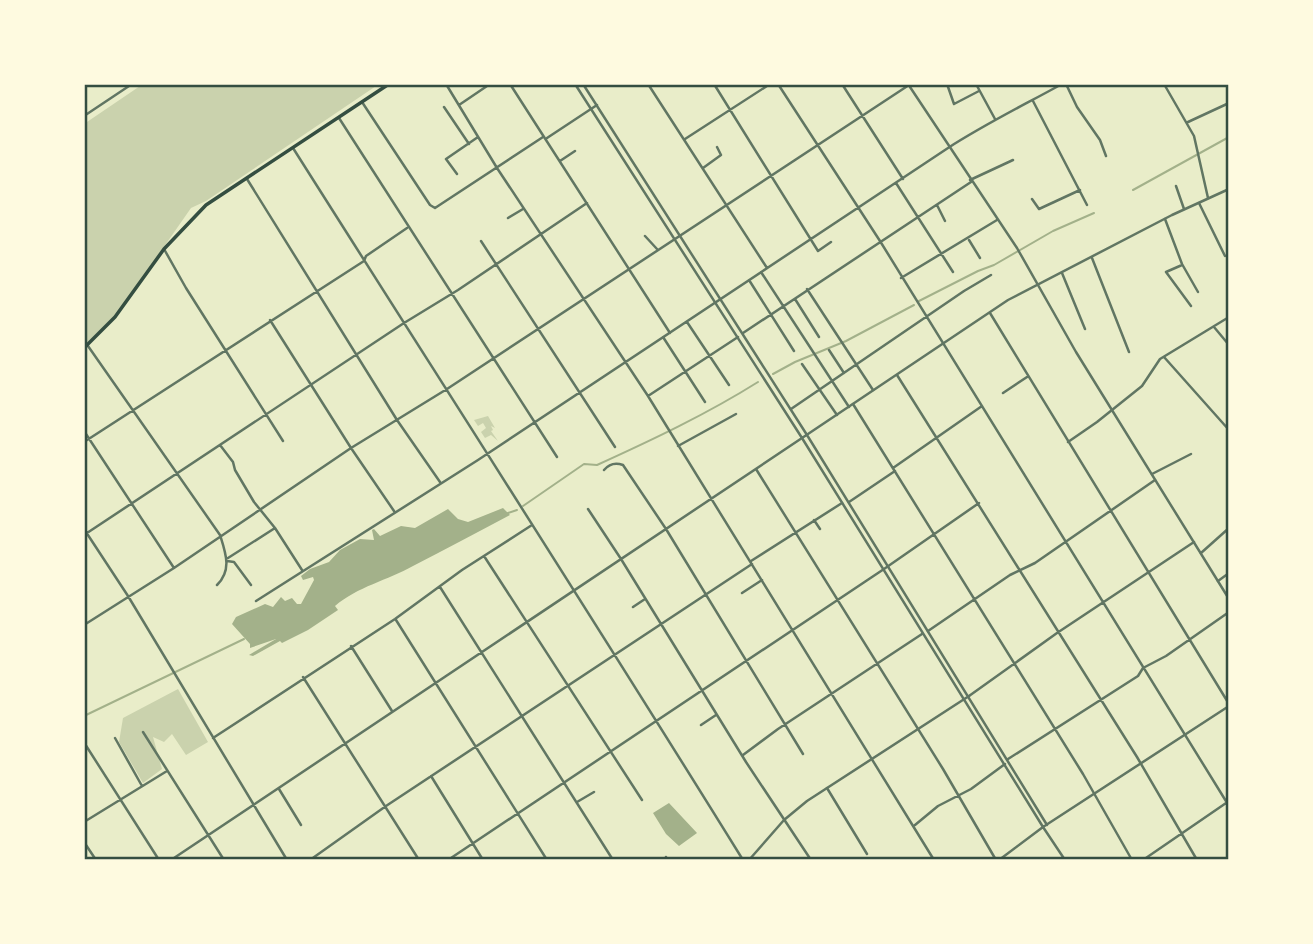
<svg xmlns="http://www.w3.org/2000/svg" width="1313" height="944" font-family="'PT Sans Narrow',sans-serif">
<rect width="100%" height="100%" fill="#e9edc9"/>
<!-- green -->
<path fill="#cad2ad" d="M 143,84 L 379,84 L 206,201 L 191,208 L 115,317 L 84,348 L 84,124 Z
M 488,416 L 495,428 L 491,426 L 493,430 L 491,431 L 498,441 L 491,435 L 485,438 L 481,432 L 486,428 L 483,423 L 478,426 L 474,420 Z
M 178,689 L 208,742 L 186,755 L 172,734 L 164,742 L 153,737 L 162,769 L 143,783 L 119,742 L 123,718 Z"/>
<!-- water -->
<path fill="#a3b18a" d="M 503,508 L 510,515 C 478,532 446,549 413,566 C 388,580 357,587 335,606 L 338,610 L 308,630 L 282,643 L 280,641 L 253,656 L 249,655 L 276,639 L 250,648 L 250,644 L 232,624 L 236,617 L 265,604 L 273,607 L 281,597 L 285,601 L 292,598 L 297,604 L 301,604 L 314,580 L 313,577 L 303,580 L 301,576 L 310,569 L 329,562 L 340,550 L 360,539 L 374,540 L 372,530 L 374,529 L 380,536 L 401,526 L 415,528 L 448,509 L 458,519 L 468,522 Z
M 669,803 L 697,833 L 679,846 L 666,834 L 653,813 Z"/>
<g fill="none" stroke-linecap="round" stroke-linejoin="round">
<!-- stream -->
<path stroke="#a3b18a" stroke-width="2" d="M 1133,190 L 1229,137
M 919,301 L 978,271 L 994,265 L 1053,231 L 1094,213
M 773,374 L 795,362 L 846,341 L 914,305
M 523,506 L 584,464 L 597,465 C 652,440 707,414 758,382
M 508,513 L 517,510
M 84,716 L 244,639"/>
<!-- minor -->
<path stroke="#617663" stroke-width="2.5" d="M 446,84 L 497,168 L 648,396 L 934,860
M 510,84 L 670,333
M 648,84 L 767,268
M 714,84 L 818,251 L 831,242
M 778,84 L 880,241 L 1229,806
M 842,84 L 903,179
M 947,84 L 954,104 L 979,91
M 976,84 L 995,119
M 1066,84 L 1077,107 L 1100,140 L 1106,156
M 1164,84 L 1194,136 L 1208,198
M 1033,101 L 1087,205
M 362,102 L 430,205 L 435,208 L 543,137
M 459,105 L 490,84
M 444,107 L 469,144
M 339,118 L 557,457
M 1188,122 L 1229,103
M 547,138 L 597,105
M 685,139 L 770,84
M 293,148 C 443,385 595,621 743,860
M 560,161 L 575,151
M 703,168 L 721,155 L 717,147
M 457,174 L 446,159 L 478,137
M 247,179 L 397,420 L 440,482
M 970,180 L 1013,160
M 896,183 L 953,272
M 1176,186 L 1184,209
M 1032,199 L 1039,209 L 1080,190
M 1199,203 L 1225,256
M 937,205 L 945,221
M 508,218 L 523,209
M 1165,219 L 1182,264 L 1198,292
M 645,236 L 657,249
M 969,240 L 980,258
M 481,241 L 615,447
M 164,249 L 186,288 L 283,441
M 1092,258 L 1129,352
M 1182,265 L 1166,272 L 1191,306
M 761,272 L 849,407
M 1062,273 L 1085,329
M 901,278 L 997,220
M 749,280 L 794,351
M 807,289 L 873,390
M 795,299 L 819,337
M 990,313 L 1229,704
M 270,320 L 351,448 L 394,511
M 687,322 L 729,385
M 1214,327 L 1229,345
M 743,333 L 971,182
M 663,337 L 705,402
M 88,346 L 220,535 C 226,554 232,570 217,585
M 829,350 L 844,373
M 1164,357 L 1229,430
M 802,364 L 837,415
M 897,375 L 1137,757 L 1197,860
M 1003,393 L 1027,377
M 648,396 L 738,337
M 853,404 L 1083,774 L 1132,860
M 791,409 L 964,291 L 991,275
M 84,431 L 174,568
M 84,442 L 364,261 L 366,256 L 407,228
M 1068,442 L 1097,422 L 1142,386 L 1160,359 L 1229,317
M 220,445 L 233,462 L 235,470 L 254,502 L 275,528 L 302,570
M 678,446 L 736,414
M 893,468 L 982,406
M 756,469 L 943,769 L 996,860
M 604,470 C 609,464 615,462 623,465 L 625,468 L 666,529 L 803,754
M 1152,474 L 1191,454
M 849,502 L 895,471
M 588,509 L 621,559 L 746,762 L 811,860
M 814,520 L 820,529
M 84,529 L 128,596 L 287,860
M 84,535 L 404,323 L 458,290 L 587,203
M 1201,553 L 1229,528
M 484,556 L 642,800
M 228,558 L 275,528
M 227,561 L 234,562 L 251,585
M 751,561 L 842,503
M 1218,581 L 1229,573
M 440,587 L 613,860
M 742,593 L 762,580
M 256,601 L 478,460 L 948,148 C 985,124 1024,105 1062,84
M 633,607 L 645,599
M 396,620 L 547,860
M 84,625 L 174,568 L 351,448 L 447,389 L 909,85
M 928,631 L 1010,575 L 1035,563 L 1155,480
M 351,646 L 392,711
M 303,677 L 419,860
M 969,696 L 1057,633 L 1194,542
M 701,725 L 716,715
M 143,732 L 224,860
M 115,738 L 142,786
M 213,738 L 395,619 L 462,570 L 532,525
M 85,744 L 159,860
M 743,755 L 778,729 L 922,634
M 1008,759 L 1138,676 L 1143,668 L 1166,656 L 1229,612
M 431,776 L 483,860
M 827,788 L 867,854
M 279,789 L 301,825
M 577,802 L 594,792
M 84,822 L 167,771
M 915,825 L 938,806 L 971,789 L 1005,764
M 84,842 L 96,860
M 666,857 L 667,860
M 171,860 L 802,438
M 310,860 L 386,806 L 752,564
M 448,860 L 884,569 L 979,503
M 999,860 L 1043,827 L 1065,860
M 1143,860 L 1229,801"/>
<!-- tertiary -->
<path stroke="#617663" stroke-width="2.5" d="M 575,84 L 802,438 L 1043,827 L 1229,706
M 583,84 L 807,435 L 1047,825
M 908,84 L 1017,248 L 1076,352 L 1229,599
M 84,116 L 132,84
M 802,438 L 1008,300 L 1172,215 L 1229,189
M 749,860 L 784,820 L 807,801 L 969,696"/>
<!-- secondary -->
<path stroke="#344e41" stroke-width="3.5" d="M 84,348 L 115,317 L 164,249 L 206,205 L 389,84"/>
</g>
<!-- border -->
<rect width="1313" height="944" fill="none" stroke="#fefae0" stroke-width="172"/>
<rect x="86" y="86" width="1141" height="772" fill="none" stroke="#344e41" stroke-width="2.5"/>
</svg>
